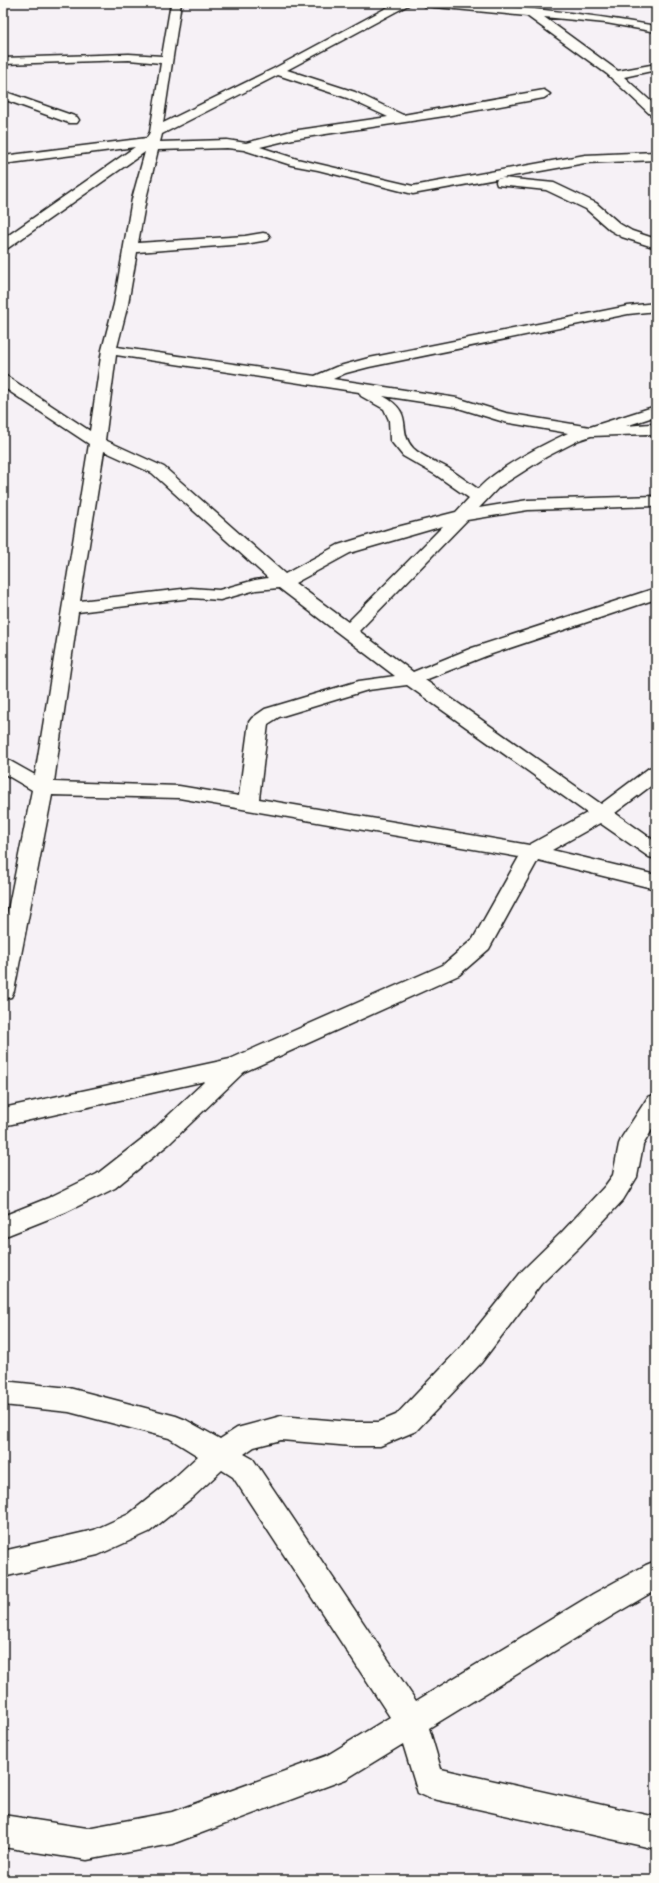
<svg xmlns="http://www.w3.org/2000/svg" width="659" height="1883" font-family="Sriracha,sans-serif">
<rect width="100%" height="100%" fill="#f6f1f6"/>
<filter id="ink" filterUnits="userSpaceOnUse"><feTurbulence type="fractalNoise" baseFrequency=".025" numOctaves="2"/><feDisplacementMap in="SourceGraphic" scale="8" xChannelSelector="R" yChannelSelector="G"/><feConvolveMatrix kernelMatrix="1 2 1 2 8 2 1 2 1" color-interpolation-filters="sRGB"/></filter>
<g filter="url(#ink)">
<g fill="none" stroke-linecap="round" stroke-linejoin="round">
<!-- minor casing -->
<g stroke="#1c1c1c" stroke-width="3">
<path id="minor" d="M 171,3 L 181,3 L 163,123 L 273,69 L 390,6 L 397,3 L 412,3 L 287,70 L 355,92 L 403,115 L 544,90 L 550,94 L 544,98 L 451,115 L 293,139 L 260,147 L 297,159 L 413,186 L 585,155 L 656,152 L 656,160 L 585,163 L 413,194 L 318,170 L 291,165 L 244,150 L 227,148 L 158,150 L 146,199 L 138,243 L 245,236 L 263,233 L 268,234 L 270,237 L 268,240 L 245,244 L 137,252 L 128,304 L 117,347 L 315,376 L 336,367 L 369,358 L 628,306 L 656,303 L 656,311 L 628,314 L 369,367 L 346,373 L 333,379 L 457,398 L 506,413 L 590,427 L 656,406 L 656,416 L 626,426 L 650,424 L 656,426 L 656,437 L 647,434 L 591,436 L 579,440 L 546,457 L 499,487 L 479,508 L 528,500 L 656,496 L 656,506 L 528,510 L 467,520 L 359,631 L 413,672 L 472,648 L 656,588 L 656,599 L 486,656 L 425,680 L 601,804 L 649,768 L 656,766 L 656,782 L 615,813 L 656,842 L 656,859 L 649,857 L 600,823 L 552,850 L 656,875 L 656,889 L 538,860 L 489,949 L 459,975 L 244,1072 L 170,1143 L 115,1188 L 66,1212 L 3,1237 L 3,1216 L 48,1198 L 97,1174 L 152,1131 L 205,1081 L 3,1126 L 3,1108 L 230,1059 L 443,965 L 473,939 L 519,857 L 179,798 L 52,795 L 14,991 L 11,997 L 3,999 L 3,935 L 32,790 L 3,773 L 3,759 L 10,761 L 35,775 L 89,444 L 3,387 L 3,375 L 8,377 L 90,431 L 102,350 L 114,304 L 132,199 L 145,152 L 8,248 L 3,249 L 3,239 L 135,147 L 3,164 L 3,156 L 147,138 L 150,132 L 161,63 L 129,60 L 3,64 L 3,58 L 129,54 L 162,56 ZM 278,75 L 347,98 L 388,117 L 292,131 L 246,143 L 227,140 L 160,142 L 162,134 ZM 116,355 L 359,392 L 361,396 L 384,409 L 389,420 L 390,440 L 403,456 L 436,475 L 469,498 L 456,512 L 393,528 L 338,545 L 285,574 L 164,467 L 105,440 ZM 383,396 L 455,407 L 504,422 L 568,433 C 540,446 499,467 478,489 C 468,482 458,475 448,468 C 437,462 422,457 413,448 C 396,429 416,414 383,396 ZM 104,451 L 152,473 L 268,578 L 255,580 L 219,590 L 191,588 L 80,601 ZM 443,526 L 348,622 L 295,583 L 350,553 ZM 279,588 L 395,676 L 359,681 L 265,709 L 252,718 L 249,722 L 239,796 L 179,786 L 54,782 L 78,612 L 191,598 L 220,600 L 256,590 ZM 407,685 L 587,813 L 529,845 L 259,799 L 268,724 L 279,717 L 368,690 Z
M 419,3 C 498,3 578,12 656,26 L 656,32 L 606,23 L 544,17 L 618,71 L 656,64 L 656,70 L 624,77 L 656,106 L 656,117 L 652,116 L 607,74 L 527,16 L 424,6 Z
M 3,91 L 77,117 L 79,120 L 77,123 L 69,123 L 3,99 Z
M 502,178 L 554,183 L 596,203 L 620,224 L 632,231 L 656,239 L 656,248 L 622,237 L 610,230 L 586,209 L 546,190 L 497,185 L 496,182 L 497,179 Z
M 656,1094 L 656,1123 L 643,1145 L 637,1177 L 623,1200 L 580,1246 L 541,1284 L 481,1363 L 416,1431 L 380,1446 L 351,1446 L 281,1440 L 254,1447 L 244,1454 L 253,1459 L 416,1701 L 593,1594 L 646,1565 L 656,1561 L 656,1590 L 615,1614 L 429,1728 L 441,1769 L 656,1817 L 656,1849 L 429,1798 L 418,1793 L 403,1744 L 346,1779 L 172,1844 L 87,1860 L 3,1847 L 3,1815 L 87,1828 L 172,1812 L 326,1756 L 390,1717 L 233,1477 L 222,1470 L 193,1497 L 149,1532 L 98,1555 L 3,1577 L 3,1551 L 94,1530 L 129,1514 L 173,1479 L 198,1456 L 169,1438 L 69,1412 L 3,1405 L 3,1381 L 69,1388 L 176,1416 L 186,1420 L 220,1439 L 237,1428 L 281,1416 L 351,1422 L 379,1422 L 396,1415 L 461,1347 L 523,1270 L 562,1232 L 605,1186 L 613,1175 L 619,1144 L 622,1137 L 648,1097 Z"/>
</g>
<!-- minor -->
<use href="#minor" fill="#fdfcf7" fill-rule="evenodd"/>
</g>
</g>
<!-- margin -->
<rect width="659" height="1883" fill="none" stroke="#fdfcf7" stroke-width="16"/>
<rect x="8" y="8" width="643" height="1867" fill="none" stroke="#1c1c1c" stroke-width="1.5" filter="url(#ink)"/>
</svg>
